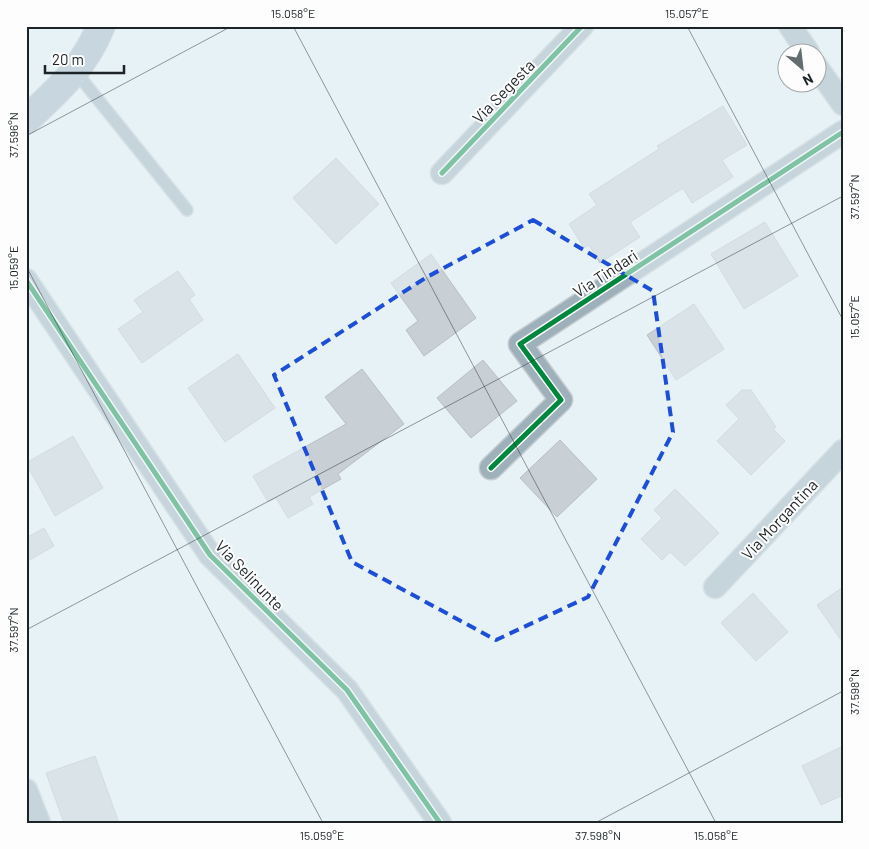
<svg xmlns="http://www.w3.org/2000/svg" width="869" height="849" font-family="Barlow,sans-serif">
<rect width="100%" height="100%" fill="#e7f2f7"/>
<!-- building -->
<path fill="#c8d0d5" stroke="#b7bfc3" d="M 723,106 L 747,145 L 722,160 L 733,177 L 692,203 L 683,188 L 630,222 L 640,237 L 600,263 L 589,245 L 584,248 L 569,224 L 597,205 L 589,194 L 659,149 L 657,146 Z
M 336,158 L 379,204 L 336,244 L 293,198 Z
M 765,222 L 798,276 L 744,309 L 711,254 Z
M 431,254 L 476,318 L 424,356 L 406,330 L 418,321 L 391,283 Z
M 178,271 L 195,295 L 189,299 L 203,320 L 142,363 L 118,329 L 143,312 L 134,300 Z
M 694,304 L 724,349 L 676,380 L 647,335 Z
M 238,354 L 275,408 L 225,442 L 188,388 Z
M 483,360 L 517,401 L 471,438 L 437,398 Z
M 362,369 L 404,424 L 338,474 L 341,479 L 309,497 L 313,504 L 288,518 L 276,498 L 268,502 L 253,476 L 346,424 L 325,397 Z
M 742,390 L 751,390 L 776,427 L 773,429 L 785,441 L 751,475 L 717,441 L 739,419 L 726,405 Z
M 73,436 L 103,488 L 55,516 L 26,463 Z
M 560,440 L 597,479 L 557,517 L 520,478 Z
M 675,489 L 719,533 L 685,566 L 670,552 L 662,560 L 641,539 L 662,518 L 654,510 Z
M 44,528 L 54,546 L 26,562 L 26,538 Z
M 843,587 L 843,643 L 817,605 Z
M 753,593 L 788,632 L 756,661 L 721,623 Z
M 843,746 L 843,795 L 821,805 L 802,766 Z
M 95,756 L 119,823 L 64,823 L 46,773 Z"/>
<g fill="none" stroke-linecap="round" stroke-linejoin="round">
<!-- service casing -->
<g stroke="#c4ccd0" stroke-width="14">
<path id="service" d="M 75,71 L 187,210"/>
</g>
<!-- minor casing -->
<g stroke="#c4ccd0" stroke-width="25">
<path id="minor" d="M 790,26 L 808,52
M 816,66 L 843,104
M 442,173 L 582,26
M 26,280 L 210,555 L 347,690 L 440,823
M 491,468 L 561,400 L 520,344 L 843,132
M 715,587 L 843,451
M 26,790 L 39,823"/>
</g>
<!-- secondary casing -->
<g stroke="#c4ccd0" stroke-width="30">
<path id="secondary" d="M 26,120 C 59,89 83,69 101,26"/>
</g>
<!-- service -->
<use href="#service" stroke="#9eb1bb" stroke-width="11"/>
<!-- minor -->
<use href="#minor" stroke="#9eb1bb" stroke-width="22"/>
<!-- secondary -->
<use href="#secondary" stroke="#a2b7c1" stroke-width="28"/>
<!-- cycleway casing -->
<g stroke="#fdfdfd" stroke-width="8">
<path id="cycleway" d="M 442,173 L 582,26
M 26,280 L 210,555 L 347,690 L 440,823
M 491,468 L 561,400 L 520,344 L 843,132"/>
</g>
<!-- cycleway -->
<use href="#cycleway" stroke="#00873e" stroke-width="5"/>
</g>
<!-- marked area -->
<path d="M0 0H869V849H0ZM 533,220 L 653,291 L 673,432 L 588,597 L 496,640 L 352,562 L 274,375 L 427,277 Z" fill="#e7f2f7" fill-opacity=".55" fill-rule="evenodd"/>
<path fill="none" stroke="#1d4ed8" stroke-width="4" stroke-dasharray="10 6" stroke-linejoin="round" d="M 533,220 L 653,291 L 673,432 L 588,597 L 496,640 L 352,562 L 274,375 L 427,277 Z"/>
<!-- ticks -->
<path fill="none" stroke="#1c2427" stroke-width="1" stroke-opacity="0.45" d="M 293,26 L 716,823M 687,26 L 843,320M 26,136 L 232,26M 26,266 L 323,823M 26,630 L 843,196M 595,823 L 843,691"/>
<g text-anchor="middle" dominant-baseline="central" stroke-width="4" stroke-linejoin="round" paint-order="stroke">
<!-- street labels -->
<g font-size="16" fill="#1c2427" stroke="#fdfdfd">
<text transform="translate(503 91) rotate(-46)">Via Segesta</text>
<text transform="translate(605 273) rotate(-33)">Via Tindari</text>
<text transform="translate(779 519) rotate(-47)">Via Morgantina</text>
<text transform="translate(250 575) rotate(46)">Via Selinunte</text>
</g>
</g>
<!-- border -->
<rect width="869" height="849" fill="none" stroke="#fdfdfd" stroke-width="55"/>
<!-- north arrow -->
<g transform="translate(802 68) rotate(152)"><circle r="24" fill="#fdfdfd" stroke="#a3a6a7"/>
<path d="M0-4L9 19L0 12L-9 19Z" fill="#636c70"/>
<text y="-8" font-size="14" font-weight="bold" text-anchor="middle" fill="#1c2427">N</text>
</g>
<!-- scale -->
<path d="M45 65v8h79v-8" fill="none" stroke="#1c2427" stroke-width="2.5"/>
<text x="52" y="65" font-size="15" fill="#1c2427" stroke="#fdfdfd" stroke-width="4" paint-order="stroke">20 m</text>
<rect x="28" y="28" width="814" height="794" fill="none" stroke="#1c2427" stroke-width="2"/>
<g font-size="12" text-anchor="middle" fill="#1c2427">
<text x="293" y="18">15.058°E</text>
<text x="687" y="18">15.057°E</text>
<text transform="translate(14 135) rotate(-90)" y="4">37.596°N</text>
<text transform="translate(855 197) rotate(-90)" y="4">37.597°N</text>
<text transform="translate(14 268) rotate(-90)" y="4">15.059°E</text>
<text transform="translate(855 317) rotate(-90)" y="4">15.057°E</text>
<text transform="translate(14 630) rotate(-90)" y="4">37.597°N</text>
<text transform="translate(855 692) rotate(-90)" y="4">37.598°N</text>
<text x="322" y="840">15.059°E</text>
<text x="598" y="840">37.598°N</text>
<text x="716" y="840">15.058°E</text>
</g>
</svg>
